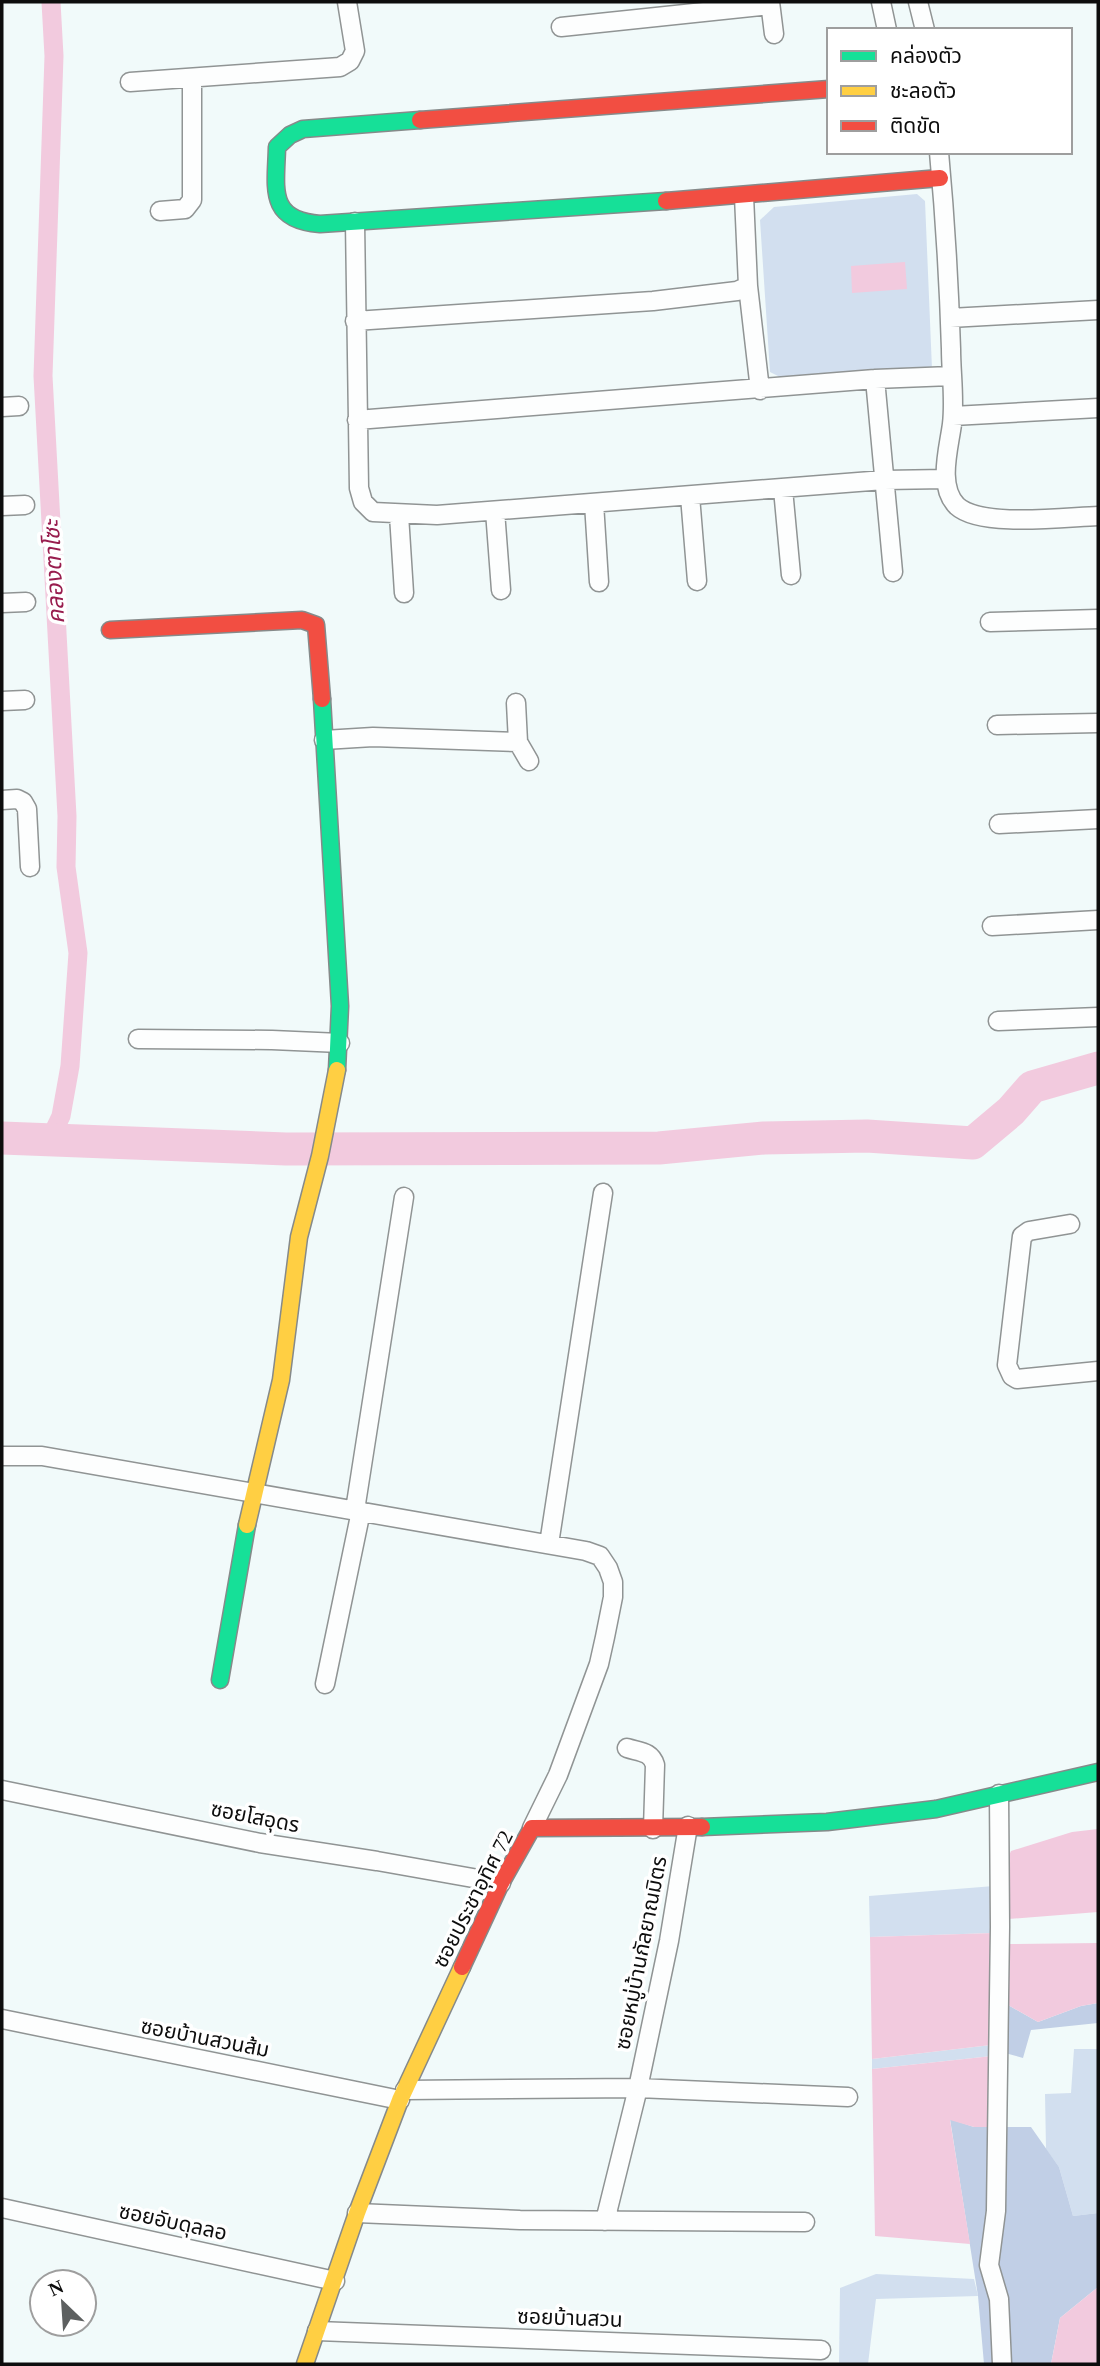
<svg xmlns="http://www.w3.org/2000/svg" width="1100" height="2366" font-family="'Times New Roman','Noto Sans Thai',serif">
<rect width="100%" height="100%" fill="#f1fafa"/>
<!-- green -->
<path fill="#d2dfef" d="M 917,194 L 925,201 L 932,369 L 782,378 L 770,372 L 760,220 L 774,207 Z
M 994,1886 L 993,1933 L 870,1937 L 869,1896 Z
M 991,2045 L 992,2056 L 872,2069 L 872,2059 Z
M 1074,2049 L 1098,2049 L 1098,2213 L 1073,2216 L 1059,2167 L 1046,2149 L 1045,2094 L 1071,2093 Z
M 876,2274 L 974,2279 L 978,2296 L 876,2299 L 868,2364 L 839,2364 L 840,2288 Z"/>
<!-- forest -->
<path fill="#c1cfe6" d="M 1098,2003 L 1098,2023 L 1031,2030 L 1023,2058 L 1005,2053 L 1008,2005 L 1038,2022 L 1081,2006 Z
M 950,2119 L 974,2127 L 1031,2127 L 1059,2167 L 1073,2216 L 1098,2213 L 1098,2287 L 1060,2318 L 1051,2364 L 984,2364 L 978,2296 Z"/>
<!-- water -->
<path fill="#f2cade" d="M 905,262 L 907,289 L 852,293 L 851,266 Z
M 1098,1829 L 1098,1912 L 1008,1919 L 1004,1867 L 1011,1851 L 1072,1832 Z
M 993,1933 L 991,2045 L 872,2059 L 870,1937 Z
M 1098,1943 L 1098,2003 L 1081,2006 L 1038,2022 L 1008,2005 L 1010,1944 Z
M 992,2056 L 990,2127 L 974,2127 L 950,2120 L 970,2244 L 875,2236 L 872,2069 Z
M 1098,2287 L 1098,2364 L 1051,2364 L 1060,2318 Z"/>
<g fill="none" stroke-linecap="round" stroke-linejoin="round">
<!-- canal -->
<path stroke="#f2cade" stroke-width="19" d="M 50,1139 L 61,1116 L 70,1066 L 78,953 L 66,867 L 67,816 L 43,376 L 54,56 L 51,2"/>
<!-- river -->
<path stroke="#f2cade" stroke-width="33" d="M 2,1138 L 286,1149 L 659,1148 L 764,1138 L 867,1136 L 973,1143 L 1011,1111 L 1032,1087 L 1098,1068"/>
<!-- street casing -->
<g stroke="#909494" stroke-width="21">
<path id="street" d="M 770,2 L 774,34
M 881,2 L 887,30
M 918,2 L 925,30
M 561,27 L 770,5
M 130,82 L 340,67 L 350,61 L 355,51 L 347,2
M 939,152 C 945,217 949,284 951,349 C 951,373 955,399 952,424 C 949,448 937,486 957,506 C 981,528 1066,517 1098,516
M 160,211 L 185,209 L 192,200 L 192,78
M 355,222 L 359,488 L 363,502 L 373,512 L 437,515 L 884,480 L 945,479
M 748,286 L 760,390
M 950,318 L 1098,310
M 355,321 L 653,301 L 737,291 L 748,286 L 744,196
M 875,379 L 893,572
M 2,407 L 19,406
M 953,416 L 1098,408
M 357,420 L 875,379 L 951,376
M 783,489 L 791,575
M 690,496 L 697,581
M 594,503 L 599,582
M 2,506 L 25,505
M 495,511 L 501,590
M 399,515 L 404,593
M 2,603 L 26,602
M 990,622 L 1098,619
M 2,701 L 25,700
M 516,703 L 518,742 L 529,761
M 997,725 L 1098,723
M 324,740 L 373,737 L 518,742
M 2,800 L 17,799 L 23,802 L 27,809 L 30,867
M 999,824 L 1098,819
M 992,926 L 1098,920
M 998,1021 L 1098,1017
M 138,1039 L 272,1040 L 340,1043
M 1070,1224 L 1029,1231 L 1022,1236 L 1007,1365 L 1012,1376 L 1017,1379 L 1098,1371
M 2,1456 L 42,1456 L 586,1551 L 600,1556 L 608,1568 L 613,1582 L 613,1597 L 605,1637 L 599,1664 L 558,1775 L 532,1828
M 355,1510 L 404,1197
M 549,1544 L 603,1193
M 325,1684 L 361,1511
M 627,1748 C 639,1752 651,1751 655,1765 L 653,1829
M 2,1790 L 260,1843 L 377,1861 L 501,1883
M 999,1794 L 1000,1927 L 996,2211 L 989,2265 L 999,2299 L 1002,2364
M 2,2019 L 400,2100
M 405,2090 L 638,2088 L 848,2097
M 2,2208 L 335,2281
M 357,2213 L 520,2220 L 805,2222
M 605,2221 L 638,2088 L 669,1941 L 688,1826
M 317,2331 L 821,2350"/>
</g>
<!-- fast casing -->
<g stroke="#868a8a" stroke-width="19">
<path id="fast" d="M 420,120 L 303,129 L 290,135 L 277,147 C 276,188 267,220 320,224 L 666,201
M 322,699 L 340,1006 L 337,1070
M 220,1680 L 247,1525
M 702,1827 L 827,1822 L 936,1809 L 1098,1772"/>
</g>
<!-- slow casing -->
<g stroke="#868a8a" stroke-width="19">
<path id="slow" d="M 247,1525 L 281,1380 L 299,1237 L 320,1156 L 337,1070
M 305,2364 L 357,2213 L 400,2100 L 462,1967"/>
</g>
<!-- jam casing -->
<g stroke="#868a8a" stroke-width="19">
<path id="jam" d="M 420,120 L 829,89
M 666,201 L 940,178
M 110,630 L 302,620 L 316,625 L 322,699
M 462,1967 L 501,1883 L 532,1828 L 702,1827"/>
</g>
<!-- street -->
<use href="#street" stroke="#fdfefe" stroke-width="18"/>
<!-- fast -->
<use href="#fast" stroke="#16e098" stroke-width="16"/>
<!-- slow -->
<use href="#slow" stroke="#ffcf43" stroke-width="16"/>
<!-- jam -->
<use href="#jam" stroke="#f24e42" stroke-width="16"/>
</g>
<g text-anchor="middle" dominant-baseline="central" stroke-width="7" stroke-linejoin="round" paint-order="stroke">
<!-- street labels -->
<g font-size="21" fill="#0d0d0d" stroke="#fff">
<text transform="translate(255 1817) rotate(11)">ซอยโสอุดร</text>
<text transform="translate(473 1899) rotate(-63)">ซอยประชาอุทิศ 72</text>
<text transform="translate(641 1953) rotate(-79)">ซอยหมู่บ้านกัลยาณมิตร</text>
<text transform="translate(205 2038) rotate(11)">ซอยบ้านสวนส้ม</text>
<text transform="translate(173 2222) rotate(12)">ซอยอับดุลลอ</text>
<text transform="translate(570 2318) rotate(2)">ซอยบ้านสวน</text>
</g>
<!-- water labels -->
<g font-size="23" font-style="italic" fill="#981d4e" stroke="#fff">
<text transform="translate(54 572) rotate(-93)">คลองตาโซะ</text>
</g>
</g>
<!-- border -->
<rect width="1100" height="2366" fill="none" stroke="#0d0d0d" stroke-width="7"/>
<!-- legend -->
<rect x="827" y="28" width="245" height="126" fill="#ffffff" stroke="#9e9e9e" stroke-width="2"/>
<rect x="841" y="51" width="35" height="10" fill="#16e098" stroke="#9e9e9e" stroke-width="2"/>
<text x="890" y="63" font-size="21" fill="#0d0d0d">คล่องตัว</text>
<rect x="841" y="86" width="35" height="10" fill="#ffcf43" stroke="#9e9e9e" stroke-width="2"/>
<text x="890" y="98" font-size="21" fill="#0d0d0d">ชะลอตัว</text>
<rect x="841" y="121" width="35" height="10" fill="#f24e42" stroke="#9e9e9e" stroke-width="2"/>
<text x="890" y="133" font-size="21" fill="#0d0d0d">ติดขัด</text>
<!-- north arrow -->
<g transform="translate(63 2303) rotate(335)"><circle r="33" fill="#ffffff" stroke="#9e9e9e" stroke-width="2"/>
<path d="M0-5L12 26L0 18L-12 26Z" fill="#5d6060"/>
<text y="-10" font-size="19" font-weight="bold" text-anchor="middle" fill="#0d0d0d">N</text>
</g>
</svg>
